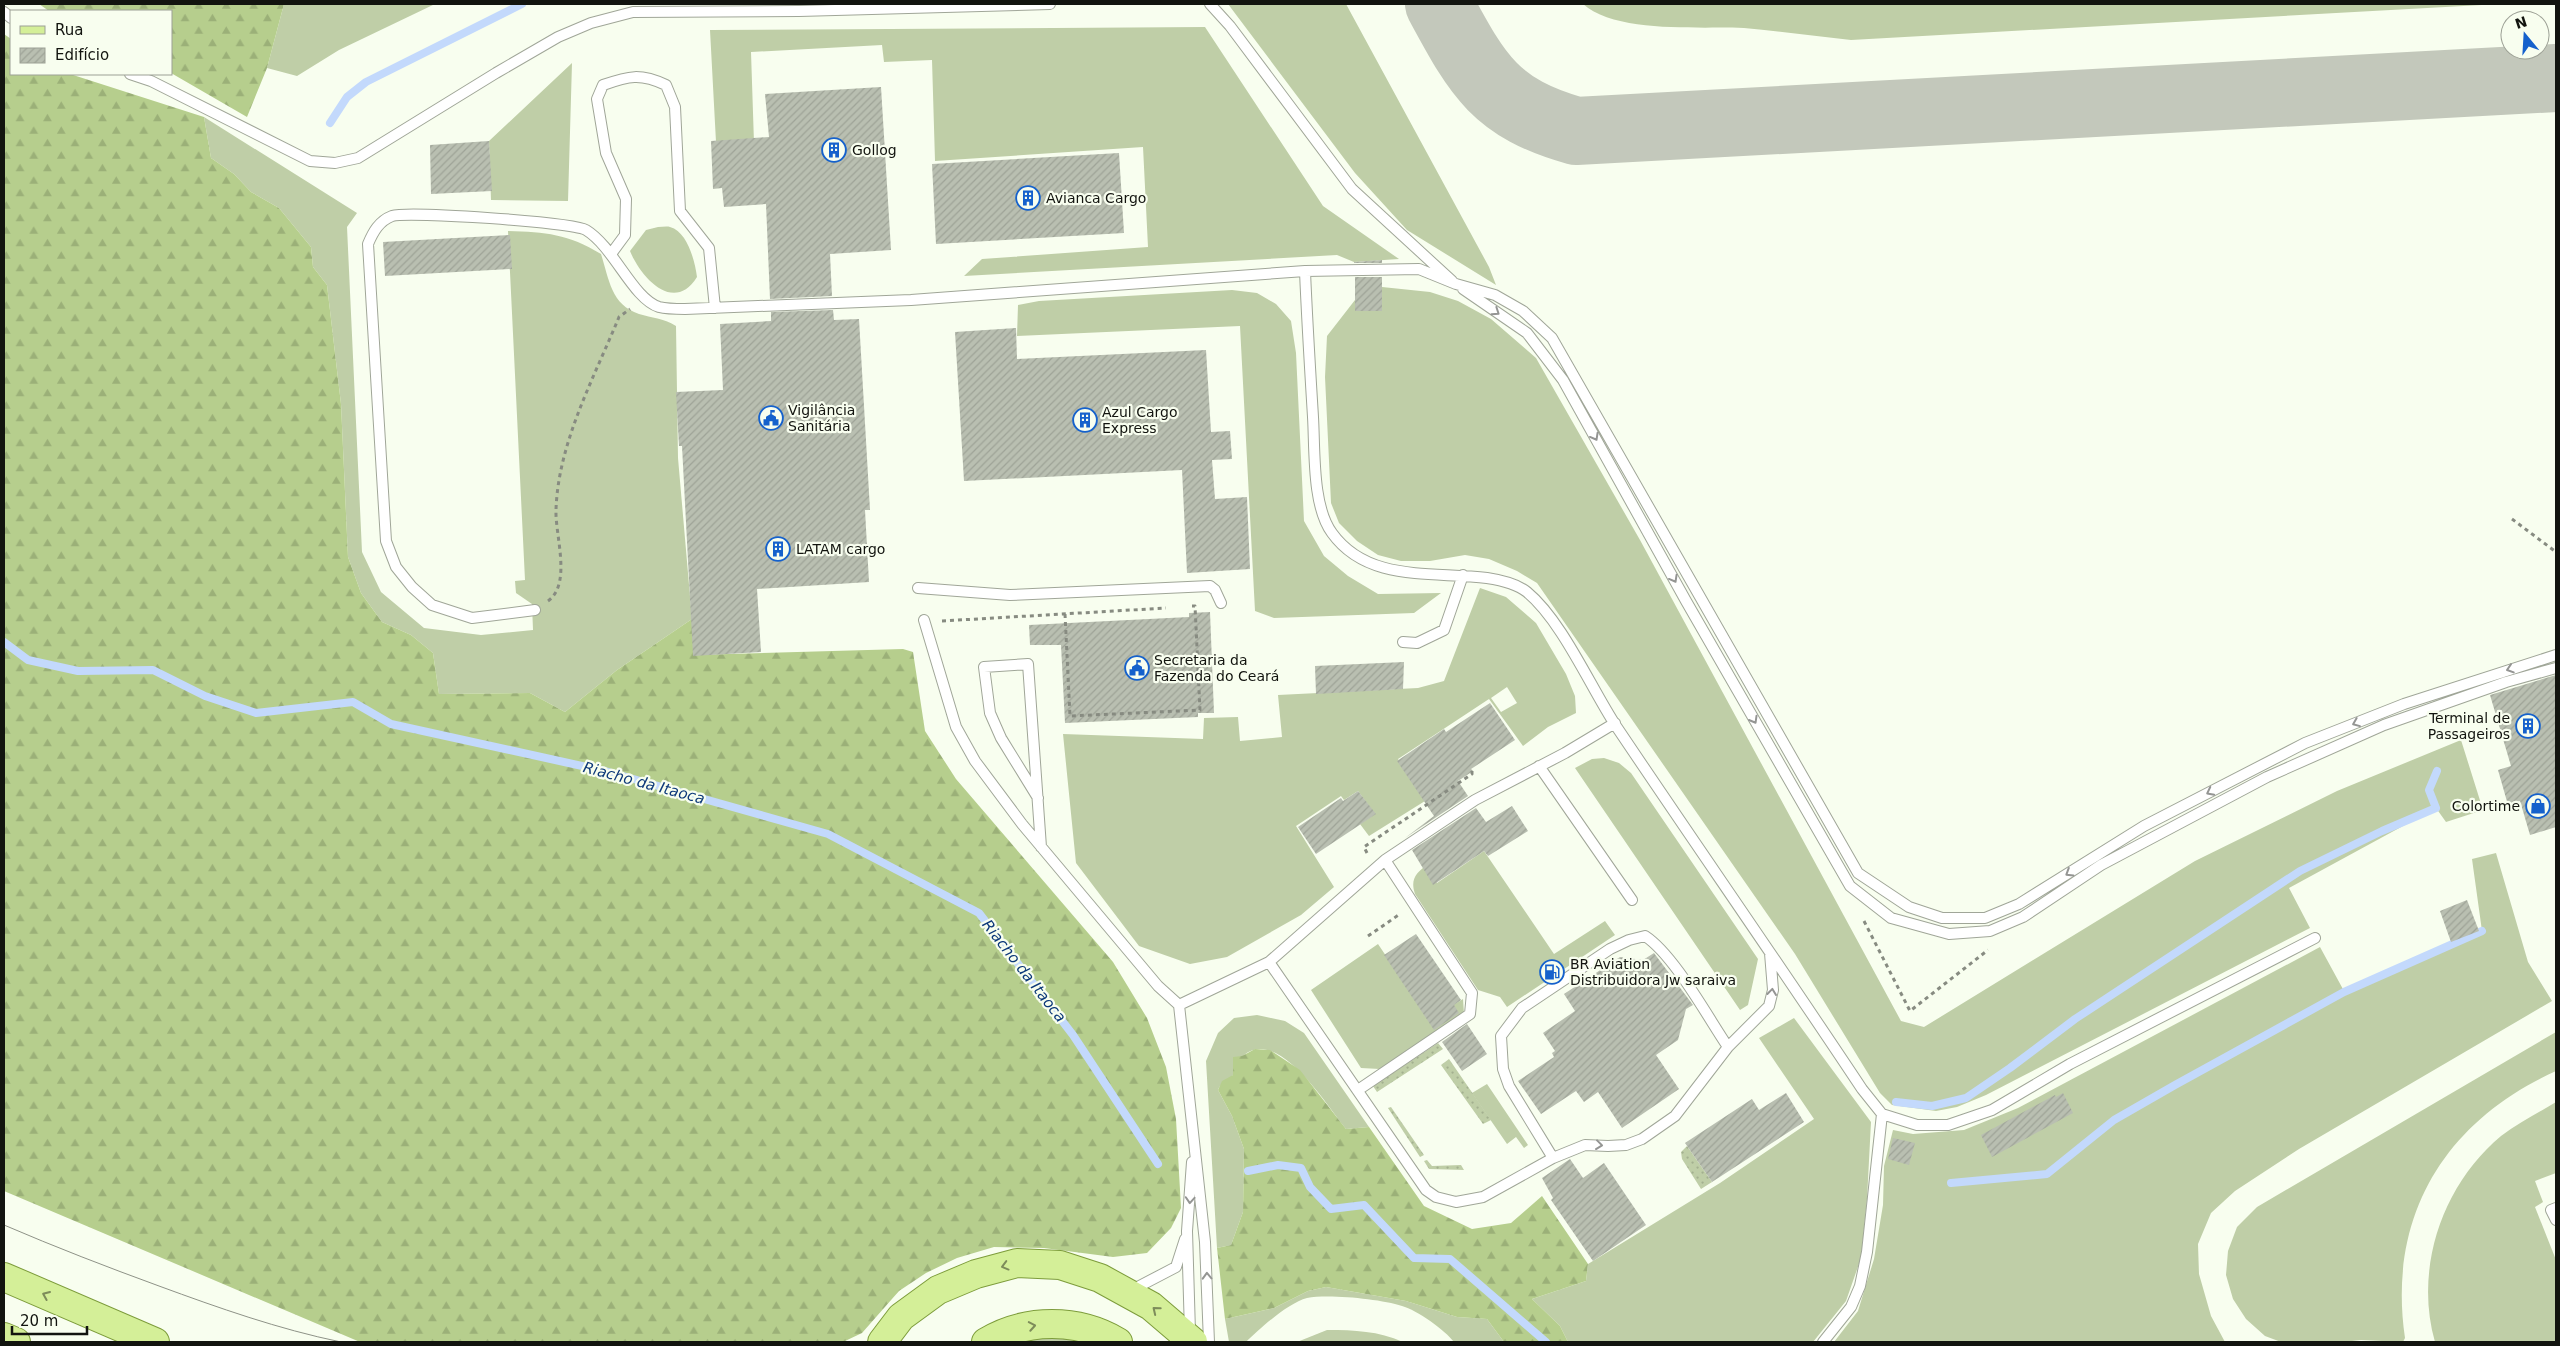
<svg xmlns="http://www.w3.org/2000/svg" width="2560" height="1346" font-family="'DejaVu Sans',sans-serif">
<defs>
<pattern id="forest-firs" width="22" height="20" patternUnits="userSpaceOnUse" patternTransform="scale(1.25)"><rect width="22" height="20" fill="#b6ce8d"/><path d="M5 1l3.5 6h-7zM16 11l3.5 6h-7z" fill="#9bb078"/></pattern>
<pattern id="garden-dots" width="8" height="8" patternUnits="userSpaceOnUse" patternTransform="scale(1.25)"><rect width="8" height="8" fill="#bfcea7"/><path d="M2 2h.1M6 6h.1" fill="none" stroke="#a3b08f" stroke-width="1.8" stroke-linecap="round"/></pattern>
<pattern id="building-hatch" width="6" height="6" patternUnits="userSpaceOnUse" patternTransform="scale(1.25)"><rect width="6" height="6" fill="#b9bfb1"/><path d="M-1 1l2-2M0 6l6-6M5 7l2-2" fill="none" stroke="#9ea397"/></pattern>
</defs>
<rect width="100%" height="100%" fill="#f8feef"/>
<!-- grass -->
<path fill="#bfcea7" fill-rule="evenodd" d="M 284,4 L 435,4 L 339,50 L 297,76 L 267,68 Z
M 1228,4 L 1346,4 L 1489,267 L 1496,285 L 1407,230 L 1355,173 Z
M 1583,4 L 2500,4 L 1851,40 C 1815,36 1779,31 1744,28 C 1700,26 1617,34 1583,4 Z
M 1205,27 L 1323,206 L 1399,259 L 1354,262 L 1337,255 L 964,276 L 982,259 L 1148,247 L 1143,147 L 935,161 L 932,60 L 884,62 L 882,45 L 751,52 L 754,143 L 716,142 L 710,30 Z
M 572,63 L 568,201 L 491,200 L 489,141 Z
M 204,117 L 357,213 L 347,227 L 362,552 L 381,592 L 424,628 L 481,635 L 533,630 L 532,604 L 516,593 L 515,581 L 525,580 L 508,231 C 546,232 568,234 601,254 C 609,279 611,305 639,314 C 652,318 663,318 676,326 L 678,458 L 692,619 L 617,670 L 565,712 L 530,693 L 439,694 L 433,653 L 411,635 L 382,622 L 361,593 L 348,557 L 341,404 L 327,285 L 313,267 L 311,247 L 279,208 L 251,192 L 234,174 L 211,158 Z
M 658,227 C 662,227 667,226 670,227 C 688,232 695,262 697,277 C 674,314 641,278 630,251 L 646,230 Z
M 1382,287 L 1430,292 L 1458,301 L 1491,319 L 1536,358 L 1640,540 L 1901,1021 L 1924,1027 L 2195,861 L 2337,791 L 2461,740 L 2483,810 L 2446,822 L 2436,808 L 2289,888 L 2310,928 L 1986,1095 L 1957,1107 L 1936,1111 L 1892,1105 L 1880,1093 L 1795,954 L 1537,583 L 1517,571 L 1489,559 L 1465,555 L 1430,561 L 1401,561 L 1378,555 L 1357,541 L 1339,523 L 1331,503 L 1325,377 L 1327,336 L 1355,300 L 1356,311 L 1382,311 Z
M 1232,290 L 1257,293 L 1276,304 L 1291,321 L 1296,353 L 1304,521 L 1324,556 L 1348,576 L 1378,594 L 1441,593 L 1414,613 L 1274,618 L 1255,611 L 1240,326 L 1017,336 L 1018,305 L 1039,301 Z
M 1480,588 L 1506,597 L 1536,623 L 1566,674 L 1575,696 L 1576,713 L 1548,727 L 1523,746 L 1489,699 L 1398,759 L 1425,801 L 1369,836 L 1360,824 L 1375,814 L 1358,791 L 1344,800 L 1341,796 L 1296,826 L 1334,887 L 1301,915 L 1227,957 L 1190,964 L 1139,946 L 1076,863 L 1063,734 L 1203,739 L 1204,718 L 1238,717 L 1240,741 L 1282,737 L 1278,695 L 1418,688 L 1444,681 ZM 1507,687 L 1517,703 L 1501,712 L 1491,698 Z
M 1604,758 L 1619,763 L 1631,773 L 1758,959 L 1748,1005 L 1740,1010 L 1575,768 L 1592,759 Z
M 1484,851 L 1554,954 L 1605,921 L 1615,935 L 1507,1007 L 1500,997 L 1478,990 L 1415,894 C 1410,879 1416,873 1428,864 L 1437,883 Z
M 2496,853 L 2528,962 L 2552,1001 L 2299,1149 L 2235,1191 L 2211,1213 L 2198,1244 L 2199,1274 L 2211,1316 L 2225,1342 L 1834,1342 L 1858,1311 L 1874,1259 L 1883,1205 L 1884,1166 L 1893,1130 L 1913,1134 L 1964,1130 L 2018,1108 L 2320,947 L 2344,991 L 2482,931 L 2472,859 Z
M 1378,944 L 1429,1020 L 1463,999 L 1464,1014 L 1380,1069 L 1361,1068 L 1311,990 Z
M 1257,1015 L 1285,1021 L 1304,1033 L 1369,1127 L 1346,1129 C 1327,1106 1279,1027 1244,1055 C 1238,1059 1238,1069 1233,1075 C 1227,1082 1223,1079 1218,1090 L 1232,1116 L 1244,1149 L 1243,1212 L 1231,1245 L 1217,1248 L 1206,1061 L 1218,1033 L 1234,1018 Z
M 1794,1018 L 1871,1122 L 1867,1199 L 1861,1258 L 1846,1301 L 1813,1342 L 1568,1342 L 1560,1326 L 1532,1299 L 1586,1281 L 1588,1264 L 1720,1183 L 1814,1119 L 1759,1038 Z
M 2556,1032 L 2556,1071 C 2445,1121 2387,1216 2405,1338 L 2403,1342 L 2361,1340 L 2343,1342 L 2281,1342 L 2265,1336 L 2246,1319 L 2233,1299 L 2226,1275 L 2228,1251 L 2237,1227 L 2257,1207 Z
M 1487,1084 L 1528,1145 L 1524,1148 L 1516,1137 L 1507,1144 L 1472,1093 Z
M 2556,1102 L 2556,1173 L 2535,1181 L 2543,1202 L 2535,1207 L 2556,1260 L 2556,1342 L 2435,1342 C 2414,1269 2442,1185 2501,1136 C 2518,1123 2538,1113 2556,1102 Z
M 1326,1287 L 1406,1301 L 1457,1317 L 1487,1319 L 1504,1342 L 1454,1342 C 1445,1330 1417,1310 1402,1306 C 1380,1299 1329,1294 1307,1298 C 1288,1303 1259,1329 1246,1342 L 1229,1342 L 1225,1319 L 1274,1308 L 1308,1291 Z
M 1327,1330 C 1355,1330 1378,1331 1403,1342 L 1297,1342 Z
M 1040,1335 L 1097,1342 L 1015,1342 Z"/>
<!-- forest -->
<path fill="url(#forest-firs)" d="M 39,4 L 284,4 L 267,68 L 247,117 L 171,73 L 171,11 L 49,11 Z
M 4,34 L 11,39 L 11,74 L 70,74 L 204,117 L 211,158 L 234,174 L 251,192 L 279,208 L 311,247 L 313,267 L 327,285 L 341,404 L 348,557 L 361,593 L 382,622 L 411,635 L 433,653 L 439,694 L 530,693 L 565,712 L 617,670 L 692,619 L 694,655 L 903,649 L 913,652 L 925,731 L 956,779 L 1113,962 L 1147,1018 L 1166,1067 L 1176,1119 L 1181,1208 L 1171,1228 L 1147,1253 L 1113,1257 L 1044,1248 L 994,1247 L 957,1258 L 926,1273 L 899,1291 L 862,1333 L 843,1342 L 360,1342 L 4,1191 Z
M 1255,1049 L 1270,1050 L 1300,1070 L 1346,1129 L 1369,1127 L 1424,1206 L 1472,1229 L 1511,1223 L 1542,1196 L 1588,1264 L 1586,1281 L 1532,1299 L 1560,1326 L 1568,1342 L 1504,1342 L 1487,1319 L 1457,1317 L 1406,1301 L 1326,1287 L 1308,1291 L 1274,1308 L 1225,1319 L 1217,1248 L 1231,1245 L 1243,1212 L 1244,1149 L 1232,1116 L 1218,1090 L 1222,1081 L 1233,1075 L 1233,1057 L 1242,1056 Z"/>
<!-- garden -->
<path fill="url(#garden-dots)" d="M 1438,1043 L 1443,1049 L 1377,1092 L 1373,1086 Z
M 1449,1059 L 1491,1120 L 1483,1124 L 1441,1065 Z
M 1391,1107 L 1424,1155 L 1420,1157 L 1388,1108 Z
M 1687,1146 L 1712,1182 L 1701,1189 L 1682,1159 L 1681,1152 Z
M 1427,1160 L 1432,1166 L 1461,1165 L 1464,1170 L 1429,1169 L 1424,1161 Z"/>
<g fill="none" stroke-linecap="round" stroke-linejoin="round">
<!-- stream -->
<path stroke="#c3d9fc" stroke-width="8" d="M 330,123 L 347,97 L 366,82 L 522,4
M 4,642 L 28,660 L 78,671 L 153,670 L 205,696 L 256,713 L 353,702 L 391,724 L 605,771 L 828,834 L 979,913 L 1073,1035 L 1158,1164
M 1896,1102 L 1932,1106 L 1966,1098 L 2010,1068 L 2075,1019 L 2300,871 L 2382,831 L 2436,808 L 2429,790 L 2437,771
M 1248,1171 L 1278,1165 L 1301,1168 L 1310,1187 L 1331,1209 L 1364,1205 L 1414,1258 L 1450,1259 L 1546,1342
M 1951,1183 L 2047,1174 L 2114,1120 L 2175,1085 L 2344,992 L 2482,931"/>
<!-- taxiway -->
<path stroke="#c3c8bb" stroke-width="68" d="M 1439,4 C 1477,74 1494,108 1576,131 L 2556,78"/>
</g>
<!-- building -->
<path fill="url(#building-hatch)" d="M 881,87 L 891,250 L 830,254 L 832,296 L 770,299 L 766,204 L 724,207 L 722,188 L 713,189 L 711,141 L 769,137 L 765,94 Z
M 489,141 L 492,191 L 431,194 L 430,145 Z
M 1119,153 L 1124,233 L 936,244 L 932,164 Z
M 510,235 L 512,269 L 385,276 L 383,242 Z
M 1382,260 L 1382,263 L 1354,263 L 1354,262 Z
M 1355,277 L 1382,277 L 1382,311 L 1355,311 Z
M 833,310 L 834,320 L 859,319 L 870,510 L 865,510 L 869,582 L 757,589 L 761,652 L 693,656 L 682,446 L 679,446 L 676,392 L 723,390 L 720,324 L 771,321 L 771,312 Z
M 1016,328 L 1017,359 L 1206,350 L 1211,432 L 1230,431 L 1232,459 L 1212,460 L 1215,499 L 1247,497 L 1250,569 L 1187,573 L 1182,470 L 964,481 L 955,332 Z
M 1210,612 L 1214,713 L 1198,713 L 1198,717 L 1065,723 L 1061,645 L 1030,645 L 1029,625 L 1189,617 L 1189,613 Z
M 1404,662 L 1403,689 L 1316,694 L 1315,666 Z
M 2556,675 L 2556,827 L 2530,835 L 2520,801 L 2508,805 L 2498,770 L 2511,766 L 2490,695 Z
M 1490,703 L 1515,740 L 1471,769 L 1473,771 L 1458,781 L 1468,796 L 1405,838 L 1434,816 L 1397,761 L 1444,729 L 1446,732 Z
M 1358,791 L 1376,814 L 1316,854 L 1298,827 L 1341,798 L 1343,801 Z
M 1512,806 L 1528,831 L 1488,856 L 1484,851 L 1433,885 L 1412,850 L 1476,808 L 1486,822 Z
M 2467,900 L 2479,931 L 2451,942 L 2440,911 Z
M 1416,934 L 1461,1000 L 1454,1005 L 1459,1013 L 1434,1030 L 1384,955 Z
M 1654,953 L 1693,1005 L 1686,1009 L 1678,1040 L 1656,1055 L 1679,1089 L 1622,1128 L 1598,1092 L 1584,1102 L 1576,1091 L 1541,1114 L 1518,1081 L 1554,1057 L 1552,1053 L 1555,1051 L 1543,1033 L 1575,1011 L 1564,994 L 1620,957 L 1643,960 Z
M 1467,1024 L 1487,1054 L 1462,1071 L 1442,1042 Z
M 1786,1093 L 1804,1122 L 1712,1182 L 1685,1143 L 1752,1099 L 1759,1110 Z
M 2063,1093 L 2073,1113 L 1992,1157 L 1981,1135 L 2055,1095 L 2056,1097 Z
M 1893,1138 L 1915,1143 L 1909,1165 L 1888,1159 Z
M 1570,1159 L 1583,1178 L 1604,1163 L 1646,1225 L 1593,1261 L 1551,1200 L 1553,1198 L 1542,1178 Z"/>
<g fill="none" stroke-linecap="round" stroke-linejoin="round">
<!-- lane casing -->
<g stroke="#a0a698" stroke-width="12">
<path id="lane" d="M 1210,4 L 1230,26 L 1352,189 L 1452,281
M 4,12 L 11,18
M 130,74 L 151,81 L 310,161 L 335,163 L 358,158 L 496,73 L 558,37 L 591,23 L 633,12 L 799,11 L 1050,4
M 611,254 L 625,235 L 626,199 L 606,153 L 597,99 L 603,85 C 629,76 640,73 666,85 L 675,107 L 680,211 L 709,248 L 715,308
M 1305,271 C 1307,320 1310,368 1313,417 C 1315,450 1312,506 1332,533 C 1368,583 1433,571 1487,578 C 1500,580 1516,583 1527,592 C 1562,621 1590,686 1616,726 C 1698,848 1781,967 1862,1089 L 1882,1114 L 1917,1125 L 1948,1125 L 1992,1110 L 2070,1064 L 2315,938
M 1463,289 L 1527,333 L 1563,380 L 1686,601 L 1850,886 L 1891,918 L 1949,934 L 1990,931 L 2023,917 L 2101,865 L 2267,777 L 2384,725 L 2506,682 L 2556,668
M 918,588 L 1010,595 L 1210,586 L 1215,590 L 1221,603
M 535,610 L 472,618 L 432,605 L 412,587 L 396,567 L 386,541 L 368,244 C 373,232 379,221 392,216 C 408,211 573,222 586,230 C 614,247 633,299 659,307 C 667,309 677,309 685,309 L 911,300 L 1305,271 L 1419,269 L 1456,284 L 1495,295 L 1523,311 L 1552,338 L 1858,873 L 1909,907 L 1942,918 L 1985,918 L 2019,904 L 2144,826 L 2305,743 L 2404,704 L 2556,655
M 924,620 L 956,727 L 975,761 L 1022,824 L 1158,986 L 1179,1005 L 1205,1242 L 1209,1342
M 1403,642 L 1417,643 L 1444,630 L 1463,575
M 1539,766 L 1632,900
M 1038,798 L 1001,738 L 990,713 L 984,667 L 1028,664 L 1041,847
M 1269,962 L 1426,1190 L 1436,1197 L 1456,1202 L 1483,1197 L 1553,1158 L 1585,1145 L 1608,1146 L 1626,1145 L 1642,1139 L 1675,1116 L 1728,1047 L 1769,1006 L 1773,990 L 1770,953
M 1179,1005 L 1269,962 L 1385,860 L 1475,800 L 1565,753 L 1615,723
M 1358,1090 L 1470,1014 L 1472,993 L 1385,860
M 1553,1158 L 1509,1086 L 1503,1069 L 1501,1036 L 1522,1008 L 1610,949 L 1629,940 L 1645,936 C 1674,955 1707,1016 1728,1047
M 2556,1208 L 2551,1210 L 2556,1220
M 1130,1291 L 1176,1267 L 1185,1239
M 1190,1332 L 1187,1231 L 1192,1162
M 1823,1342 L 1851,1307 L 1860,1286 L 1867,1252 L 1882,1114"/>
</g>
<!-- primary casing -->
<g stroke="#7d9c3b" stroke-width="30">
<path id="primary" d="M 4,1277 L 155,1342
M 4,1337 L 16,1342
M 882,1342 L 901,1317 L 938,1290 L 976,1274 L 1017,1263 L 1060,1265 L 1100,1278 L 1151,1306 L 1193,1342
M 986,1342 C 1026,1318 1078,1318 1118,1342"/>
</g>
<!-- path -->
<path stroke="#878b81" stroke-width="3" stroke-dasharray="4 4" stroke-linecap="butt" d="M 2512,519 L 2556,552
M 548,601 C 572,584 555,535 556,510 C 558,443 594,378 619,317 L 630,309
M 1065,614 L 1070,716 L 1200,710 L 1195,606 L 1192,606
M 942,621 L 1166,608
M 1367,853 L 1364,847 L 1472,774 L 1472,768
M 1864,921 L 1910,1011 L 1988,950
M 1368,936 L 1400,914"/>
<!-- lane -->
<use href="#lane" stroke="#fff" stroke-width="10"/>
<!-- primary -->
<use href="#primary" stroke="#d4ef98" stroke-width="28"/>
<!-- tram -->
<path stroke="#8e9287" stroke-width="1" d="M 4,1225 C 55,1247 107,1267 159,1286 C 219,1308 278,1329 341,1342"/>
</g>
<!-- one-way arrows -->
<defs><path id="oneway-chevron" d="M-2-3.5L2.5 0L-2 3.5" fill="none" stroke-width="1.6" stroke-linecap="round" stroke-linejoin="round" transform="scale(1.25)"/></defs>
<g stroke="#949593">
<use href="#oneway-chevron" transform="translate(1496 312) rotate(34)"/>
<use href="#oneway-chevron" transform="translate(1595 437) rotate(61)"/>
<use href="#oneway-chevron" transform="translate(1674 579) rotate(61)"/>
<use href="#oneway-chevron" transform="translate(2510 669) rotate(162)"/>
<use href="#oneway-chevron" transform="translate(1754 720) rotate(60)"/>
<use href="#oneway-chevron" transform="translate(2356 723) rotate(158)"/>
<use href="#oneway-chevron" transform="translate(2210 792) rotate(153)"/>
<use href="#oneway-chevron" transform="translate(2069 873) rotate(148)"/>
<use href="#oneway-chevron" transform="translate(1772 992) rotate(-83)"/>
<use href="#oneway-chevron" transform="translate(1599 1145) rotate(7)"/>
<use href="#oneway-chevron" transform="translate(1190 1200) rotate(94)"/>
<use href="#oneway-chevron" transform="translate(1207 1276) rotate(-92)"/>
</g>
<g stroke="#7d8c5a">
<use href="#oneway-chevron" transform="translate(1005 1266) rotate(165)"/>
<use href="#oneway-chevron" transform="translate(46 1295) rotate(-157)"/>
<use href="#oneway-chevron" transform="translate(1156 1310) rotate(-141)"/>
<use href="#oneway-chevron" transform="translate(1032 1326) rotate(-10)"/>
</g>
<!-- icons -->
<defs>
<g id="building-ring" transform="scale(1.25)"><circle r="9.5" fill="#f8feef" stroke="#1561cc" stroke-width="1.5"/><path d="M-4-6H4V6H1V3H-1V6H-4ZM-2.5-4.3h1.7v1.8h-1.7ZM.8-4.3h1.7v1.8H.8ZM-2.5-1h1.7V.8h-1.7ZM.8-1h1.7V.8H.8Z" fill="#1561cc"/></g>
<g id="civic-ring" transform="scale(1.25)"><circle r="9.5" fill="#f8feef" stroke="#1561cc" stroke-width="1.5"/><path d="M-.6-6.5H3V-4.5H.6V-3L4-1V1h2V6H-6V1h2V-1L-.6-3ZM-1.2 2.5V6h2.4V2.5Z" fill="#1561cc"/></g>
<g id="shop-ring" transform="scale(1.25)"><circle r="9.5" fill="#f8feef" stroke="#1561cc" stroke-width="1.5"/><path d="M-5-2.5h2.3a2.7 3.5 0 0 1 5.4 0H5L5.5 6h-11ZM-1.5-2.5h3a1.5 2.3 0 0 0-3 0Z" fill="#1561cc"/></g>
<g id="fuel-ring" transform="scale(1.25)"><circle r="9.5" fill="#f8feef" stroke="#1561cc" stroke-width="1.5"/><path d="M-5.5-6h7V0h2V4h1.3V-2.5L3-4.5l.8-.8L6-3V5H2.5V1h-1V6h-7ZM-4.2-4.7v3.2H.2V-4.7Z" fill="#1561cc"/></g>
</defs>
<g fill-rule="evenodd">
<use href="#building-ring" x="834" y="150"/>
<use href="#building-ring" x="1028" y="198"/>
<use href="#civic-ring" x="771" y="418"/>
<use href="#building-ring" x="1085" y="420"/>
<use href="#building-ring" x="778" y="549"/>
<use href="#civic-ring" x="1137" y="668"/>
<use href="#building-ring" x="2528" y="726"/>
<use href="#shop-ring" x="2538" y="806"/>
<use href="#fuel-ring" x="1552" y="972"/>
</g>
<g text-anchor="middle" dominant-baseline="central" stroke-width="4.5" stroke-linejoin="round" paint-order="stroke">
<!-- poi labels -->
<g font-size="14" fill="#12140f" stroke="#f8feef" text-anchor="start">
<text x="852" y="150">Gollog</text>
<text x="1046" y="198">Avianca Cargo</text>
<text x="788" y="410">Vigilância<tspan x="788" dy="16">Sanitária</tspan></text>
<text x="1102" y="412">Azul Cargo<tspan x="1102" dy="16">Express</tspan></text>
<text x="796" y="549">LATAM cargo</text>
<text x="1154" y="660">Secretaria da<tspan x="1154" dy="16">Fazenda do Ceará</tspan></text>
<text x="2510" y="718" text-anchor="end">Terminal de<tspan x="2510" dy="16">Passageiros</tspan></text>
<text x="2520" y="806" text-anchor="end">Colortime</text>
<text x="1570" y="964">BR Aviation<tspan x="1570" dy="16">Distribuidora Jw saraiva</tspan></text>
</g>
<!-- water labels -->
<g font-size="15" font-style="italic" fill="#0c3879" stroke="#f8feef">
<text transform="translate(644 783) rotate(15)">Riacho da Itaoca</text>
<text transform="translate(1024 971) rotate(52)">Riacho da Itaoca</text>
</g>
</g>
<!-- border -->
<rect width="2560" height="1346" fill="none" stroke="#12140f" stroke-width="10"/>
<!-- legend -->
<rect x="10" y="10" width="162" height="65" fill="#f8feef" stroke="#9ca095"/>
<rect x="20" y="26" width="25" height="8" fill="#d4ef98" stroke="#9ca095"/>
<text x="55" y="35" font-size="15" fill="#12140f">Rua</text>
<rect x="20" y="48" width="25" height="15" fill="url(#building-hatch)" stroke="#9ca095"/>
<text x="55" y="60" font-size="15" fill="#12140f">Edifício</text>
<!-- north arrow -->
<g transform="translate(2525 35) rotate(342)"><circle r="24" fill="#f8feef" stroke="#9ca095"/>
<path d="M0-4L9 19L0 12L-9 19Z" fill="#1561cc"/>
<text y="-8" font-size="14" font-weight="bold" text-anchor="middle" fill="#12140f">N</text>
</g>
<!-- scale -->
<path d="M12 1326v8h75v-8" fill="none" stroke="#12140f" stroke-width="2.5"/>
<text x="20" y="1326" font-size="15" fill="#12140f" stroke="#f8feef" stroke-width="4" paint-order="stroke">20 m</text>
</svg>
